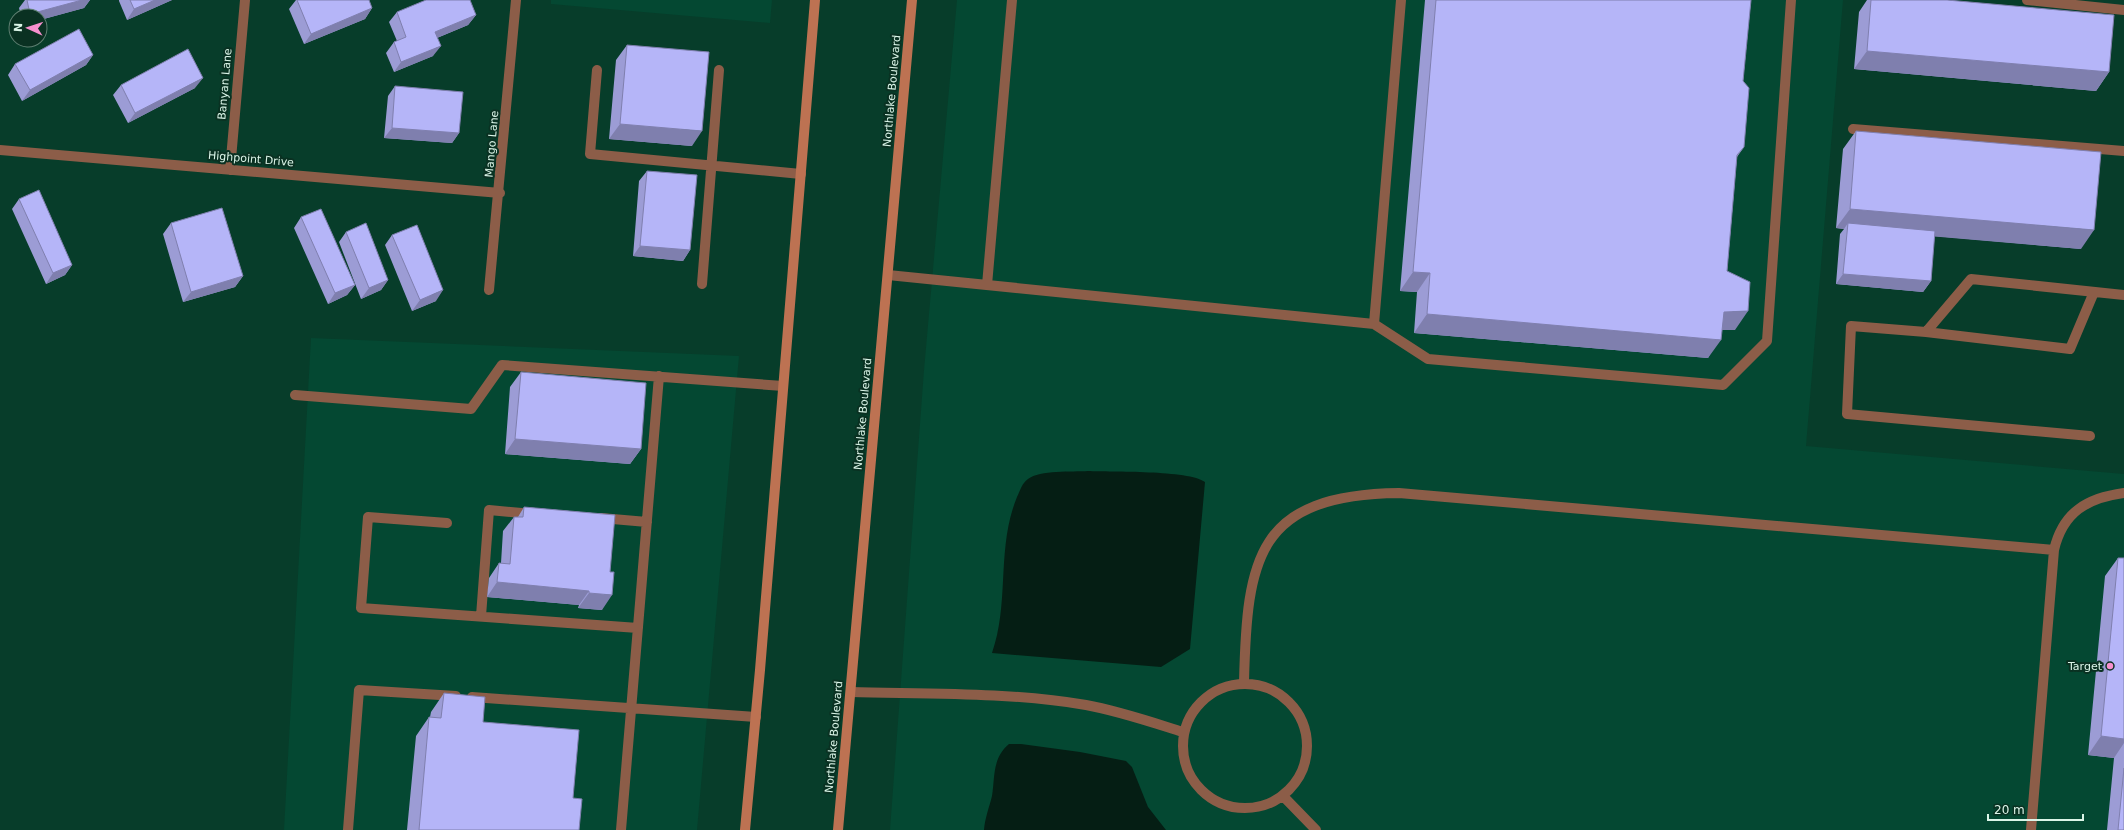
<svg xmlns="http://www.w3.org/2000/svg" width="2124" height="830" font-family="'DejaVu Sans',sans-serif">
<rect width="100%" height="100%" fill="#073d2a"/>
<!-- built -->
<path fill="#044832" d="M 551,0 L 772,0 L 770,23 L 551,4 Z
M 957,0 L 1843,0 L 1806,446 L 2124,474 L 2124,830 L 890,830 L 924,370 Z
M 311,338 L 739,356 L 697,830 L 284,830 Z"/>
<!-- water -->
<path fill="#051e14" d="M 1088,471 C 1110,472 1189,470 1205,482 L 1190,649 L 1161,667 L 992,653 C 1010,602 996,548 1017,497 C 1020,491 1022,483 1028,479 C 1040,470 1072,472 1088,471 Z
M 1009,744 L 1021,744 L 1080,752 L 1126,761 L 1132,767 L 1148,807 L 1166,830 L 984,830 C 985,818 989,808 992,796 C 995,778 992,758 1009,744 Z"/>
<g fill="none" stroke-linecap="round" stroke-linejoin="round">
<!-- service -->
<path stroke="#8c5d48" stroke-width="10" d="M 1401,0 L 1374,324 L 1428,359 L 1723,385 L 1767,341 L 1791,0
M 2027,0 L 2124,10
M 597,70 L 590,154 L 801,174
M 1853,129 L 2124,151
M 888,275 L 1374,324
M 702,284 L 719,70
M 987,285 L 1012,0
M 1926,332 L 2070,349 L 2094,292
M 295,395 L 471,409 L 502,365 L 783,386
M 2090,436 L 1847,414 L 1851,326 L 1926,332 L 1971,279 L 2124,295
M 601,518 L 647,522
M 447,523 L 368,517 L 361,608 L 638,628
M 481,616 L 489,510 L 533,514
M 1244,682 C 1247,557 1257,495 1399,493 L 2054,550
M1183 746a62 62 0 1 1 124 0a62 62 0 1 1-124 0Z
M 851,692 C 929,694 1009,692 1086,705 C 1119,711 1151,722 1183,732
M 472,697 L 756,717
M 1283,796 L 1316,830
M 348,830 L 359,690 L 456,696
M 621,830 L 659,376
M 2031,830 L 2054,550 C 2063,512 2087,498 2124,493"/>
<!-- minor -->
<path stroke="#8c5d48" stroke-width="10" d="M 0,150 L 500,193
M 230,170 L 245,0
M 489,290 L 516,0"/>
<!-- secondary -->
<path stroke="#bd7252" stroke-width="10" d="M 745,830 L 760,670 L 815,0
M 838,830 L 912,0"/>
</g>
<!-- wall -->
<path fill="#9c9cd5" d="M 25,0 L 90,0 L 84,8 L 40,20 L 40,16 L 21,16 L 19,8 Z
M 119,0 L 172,0 L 127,20 L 119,1 Z
M 296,0 L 297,0 L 372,8 L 365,19 L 304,44 L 289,9 Z
M 1425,0 L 1751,0 L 1743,81 L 1744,147 L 1737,157 L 1727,271 L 1735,330 L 1722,330 L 1708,358 L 1414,333 L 1417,292 L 1400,291 Z
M 1867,0 L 1947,0 L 2109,72 L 2096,91 L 1854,69 L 1859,12 Z
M 397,12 L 476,15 L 468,25 L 437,38 L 433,56 L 394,72 L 386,53 L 394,42 L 397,41 L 389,22 Z
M 627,45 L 692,146 L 609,139 L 616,60 Z
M 93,55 L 86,65 L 22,101 L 8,75 L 15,64 Z
M 121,85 L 195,88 L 128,123 L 113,95 Z
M 395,86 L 459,133 L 452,143 L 384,138 L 388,96 Z
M 1856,131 L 2081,249 L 1934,236 L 1931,281 L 1923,292 L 1836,284 L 1840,234 L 1844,229 L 1836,228 L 1843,149 Z
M 647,171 L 690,250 L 683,261 L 633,256 L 639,181 Z
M 19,199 L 72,265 L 65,275 L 46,284 L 12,209 Z
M 301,217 L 355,285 L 347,295 L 328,304 L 294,228 Z
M 171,223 L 243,276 L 235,287 L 183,302 L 163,234 Z
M 346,232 L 388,280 L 381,290 L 361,299 L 339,242 Z
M 392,235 L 436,301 L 412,311 L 385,245 Z
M 521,372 L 641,449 L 630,464 L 505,454 L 510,387 Z
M 524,507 L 615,515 L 602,610 L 578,608 L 579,605 L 487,597 L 489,578 L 499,563 L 501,563 L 503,531 L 514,517 L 518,517 Z
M 2118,558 L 2124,558 L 2124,830 L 2107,830 L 2114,758 L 2088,755 L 2105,576 Z
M 444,693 L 483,722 L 573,798 L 579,830 L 407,830 L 416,736 L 429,717 L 430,717 L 431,712 Z"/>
<!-- shaded-wall -->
<path fill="#7f7fae" d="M 82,0 L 90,0 L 84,8 L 40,20 L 40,16 L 29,16 L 30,14 Z
M 155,0 L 172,0 L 127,20 L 134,9 Z
M 372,8 L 365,19 L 304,44 L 311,34 Z
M 476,15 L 468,25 L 427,42 L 435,32 Z
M 441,46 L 433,56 L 394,72 L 401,62 Z
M 1867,51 L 2109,72 L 2096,91 L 1854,69 Z
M 93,55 L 86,65 L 22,101 L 30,90 Z
M 203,78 L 195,88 L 128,123 L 135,113 Z
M 620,124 L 702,131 L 692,146 L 609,139 Z
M 392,128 L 459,133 L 452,143 L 384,138 Z
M 1850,209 L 2094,230 L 2081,249 L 1847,229 L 1848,223 L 1844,229 L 1836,228 Z
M 640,246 L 690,250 L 683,261 L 633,256 Z
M 72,265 L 65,275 L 46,284 L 53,273 Z
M 1413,272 L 1430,273 L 1417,292 L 1400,291 Z
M 1843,274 L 1931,281 L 1923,292 L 1836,284 Z
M 243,276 L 235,287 L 183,302 L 191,292 Z
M 388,280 L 381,290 L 361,299 L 369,288 Z
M 355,285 L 347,295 L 328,304 L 335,293 Z
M 443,290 L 436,301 L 412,311 L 420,300 Z
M 1748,311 L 1735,330 L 1711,330 L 1724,312 Z
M 1427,314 L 1721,340 L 1708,358 L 1414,333 Z
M 515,439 L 641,449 L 630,464 L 505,454 Z
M 497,582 L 589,591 L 579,605 L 487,597 Z
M 589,593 L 612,595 L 602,610 L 578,608 Z
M 2101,736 L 2124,739 L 2124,743 L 2114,758 L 2088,755 Z"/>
<!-- building -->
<path fill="#b5b5f8" stroke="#7f7fae" d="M 27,0 L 82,0 L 30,14 Z
M 130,0 L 155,0 L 134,9 Z
M 297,0 L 369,0 L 372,8 L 311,34 Z
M 426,0 L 470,0 L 476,15 L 435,32 L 441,46 L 401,62 L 394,42 L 406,37 L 397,12 Z
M 1436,0 L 1751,0 L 1743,81 L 1749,88 L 1744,147 L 1737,155 L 1727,271 L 1750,282 L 1748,311 L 1724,312 L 1721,340 L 1427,314 L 1430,273 L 1413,272 Z
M 1871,0 L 1947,0 L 2114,15 L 2109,72 L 1867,51 Z
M 79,29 L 93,55 L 30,90 L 15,64 Z
M 627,45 L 709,52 L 702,131 L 620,124 Z
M 188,49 L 203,78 L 135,113 L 121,85 Z
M 395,86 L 463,92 L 459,133 L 392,128 Z
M 1856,131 L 2101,152 L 2094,230 L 1850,209 Z
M 647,171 L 697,175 L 690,250 L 640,246 Z
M 39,190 L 72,265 L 53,273 L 19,199 Z
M 222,208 L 243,276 L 191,292 L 171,223 Z
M 321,209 L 355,285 L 335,293 L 301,217 Z
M 366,223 L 388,280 L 369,288 L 346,232 Z
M 1848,223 L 1935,231 L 1931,281 L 1843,274 Z
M 417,225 L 443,290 L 420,300 L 392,235 Z
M 521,372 L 646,383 L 641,449 L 515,439 Z
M 524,507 L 615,515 L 610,572 L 614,572 L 612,595 L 589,593 L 589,591 L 497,582 L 499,563 L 510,564 L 514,517 L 523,517 Z
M 2118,558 L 2124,558 L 2124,739 L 2101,736 Z
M 444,693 L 485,697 L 483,722 L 579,730 L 573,798 L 582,799 L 579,830 L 419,830 L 429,717 L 441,718 Z
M 2124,768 L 2124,830 L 2118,830 Z"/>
<!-- markers -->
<circle fill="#f790ce" stroke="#0a3122" stroke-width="1.5" cx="2110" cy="666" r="4"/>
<g text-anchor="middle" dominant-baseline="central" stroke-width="4" stroke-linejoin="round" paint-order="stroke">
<!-- street labels -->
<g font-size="11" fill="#dbf5e8" stroke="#0a3122">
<text transform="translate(225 84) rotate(-85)">Banyan Lane</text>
<text transform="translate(892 91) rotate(-85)">Northlake Boulevard</text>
<text transform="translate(492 144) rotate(-85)">Mango Lane</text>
<text transform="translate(251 159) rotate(5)">Highpoint Drive</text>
<text transform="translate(863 414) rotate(-85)">Northlake Boulevard</text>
<text transform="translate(834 737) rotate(-85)">Northlake Boulevard</text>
</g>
<!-- poi labels -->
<g font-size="11" fill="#dbf5e8" stroke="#0a3122" text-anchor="end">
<text x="2102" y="666">Target</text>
</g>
</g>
<!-- north arrow -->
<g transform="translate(28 28) rotate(273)"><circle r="19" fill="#0a3122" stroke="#5e7f71"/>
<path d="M0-3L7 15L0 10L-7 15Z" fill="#f790ce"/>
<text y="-6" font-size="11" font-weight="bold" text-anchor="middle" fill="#dbf5e8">N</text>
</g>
<!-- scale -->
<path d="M1988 814v6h95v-6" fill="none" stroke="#dbf5e8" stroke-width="2"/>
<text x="1994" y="814" font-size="12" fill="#dbf5e8" stroke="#0a3122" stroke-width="3" paint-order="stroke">20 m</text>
</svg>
